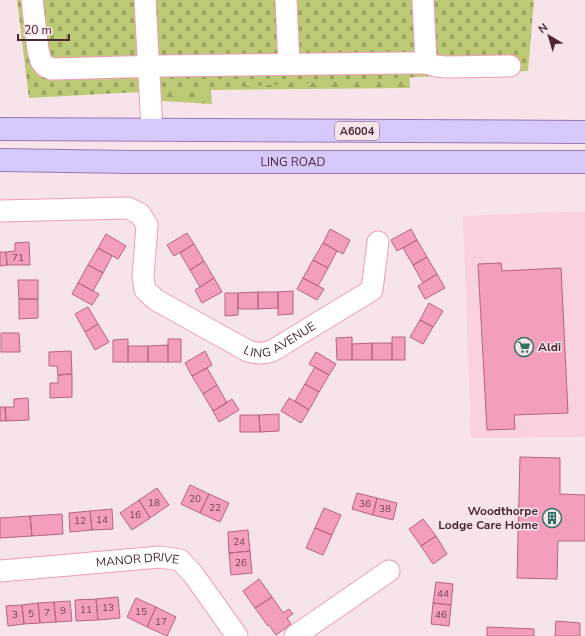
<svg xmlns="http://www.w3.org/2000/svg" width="585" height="636" font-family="'Nunito Sans',sans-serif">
<defs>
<pattern id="forest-firs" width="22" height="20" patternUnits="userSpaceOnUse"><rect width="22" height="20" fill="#bdca75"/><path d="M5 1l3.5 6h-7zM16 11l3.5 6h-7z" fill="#9ca461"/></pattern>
<pattern id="cemetery-stones" width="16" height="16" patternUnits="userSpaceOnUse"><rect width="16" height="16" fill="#bdca75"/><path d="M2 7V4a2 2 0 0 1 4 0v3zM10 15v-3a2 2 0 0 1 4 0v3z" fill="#9ca461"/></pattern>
</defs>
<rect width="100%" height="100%" fill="#f7e4ea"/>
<!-- built -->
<path fill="#f9d1df" d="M 585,211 L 585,437 L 471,438 L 463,216 Z"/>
<!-- forest -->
<path fill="url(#forest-firs)" d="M 409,72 L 410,88 L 211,90 L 212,104 L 161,101 L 161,75 Z"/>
<!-- cemetery -->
<path fill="url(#cemetery-stones)" d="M 17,0 L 534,0 L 528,71 L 29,98 Z"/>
<!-- building -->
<path fill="#f49ebe" stroke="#b56483" d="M 330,229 L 350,240 L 343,254 L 323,243 Z
M 411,229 L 417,240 L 397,251 L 391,240 Z
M 187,233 L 194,244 L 174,256 L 167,245 Z
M 106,234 L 126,246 L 118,259 L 98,248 Z
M 417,240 L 427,257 L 413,265 L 403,248 Z
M 29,242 L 30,265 L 7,265 L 6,252 L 15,251 L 15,243 Z
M 323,243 L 337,251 L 328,268 L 313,260 Z
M 194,244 L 204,261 L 190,270 L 180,253 Z
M 98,248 L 112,256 L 103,273 L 88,265 Z
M 0,252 L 6,252 L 7,265 L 0,266 Z
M 427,257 L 437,274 L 423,283 L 413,265 Z
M 313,260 L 328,268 L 318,286 L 303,278 Z
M 204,261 L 214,278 L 200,287 L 190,270 Z
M 501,263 L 502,271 L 561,268 L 568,413 L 514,415 L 515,429 L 487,430 L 478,264 Z
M 88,265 L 103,273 L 93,291 L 78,283 Z
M 437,274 L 445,288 L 425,299 L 418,286 Z
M 214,278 L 222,292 L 202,303 L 195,290 Z
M 303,278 L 324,289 L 317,300 L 297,289 Z
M 18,280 L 38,280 L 38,299 L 19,299 Z
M 78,283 L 99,294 L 92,305 L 72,294 Z
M 293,291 L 293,314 L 278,315 L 278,292 Z
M 258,292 L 278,292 L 278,308 L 258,309 Z
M 258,292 L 258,309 L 238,309 L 238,293 Z
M 225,293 L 238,293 L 238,315 L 225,316 Z
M 19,299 L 38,299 L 38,318 L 19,319 Z
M 429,303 L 443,311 L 433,327 L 420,320 Z
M 88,307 L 98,324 L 85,332 L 75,314 Z
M 420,320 L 433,327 L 423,344 L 410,337 Z
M 98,324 L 109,342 L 95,350 L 85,332 Z
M 1,333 L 19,333 L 20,352 L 1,352 Z
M 352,337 L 352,360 L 337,360 L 336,338 Z
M 392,337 L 405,337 L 405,360 L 392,360 Z
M 128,339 L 128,362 L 113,362 L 113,340 Z
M 168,339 L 181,339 L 181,362 L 168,362 Z
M 372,343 L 372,360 L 352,360 L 352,344 Z
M 372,343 L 392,343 L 392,360 L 372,360 Z
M 168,345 L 168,362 L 148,362 L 148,346 Z
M 128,346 L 148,346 L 148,362 L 128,362 Z
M 71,351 L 72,374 L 58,375 L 57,366 L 49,366 L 49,352 Z
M 205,351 L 212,365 L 192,376 L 185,363 Z
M 316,352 L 336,364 L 329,375 L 309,364 Z
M 315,367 L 329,375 L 319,392 L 305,384 Z
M 207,368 L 217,385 L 203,394 L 192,376 Z
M 72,374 L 72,397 L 50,398 L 50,383 L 58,383 L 58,375 Z
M 305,384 L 319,392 L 309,410 L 295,401 Z
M 217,385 L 227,403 L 213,411 L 203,394 Z
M 28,398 L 29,420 L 6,421 L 5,407 L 14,407 L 14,399 Z
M 289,398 L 309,410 L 301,423 L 281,411 Z
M 232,399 L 239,410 L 219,422 L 213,411 Z
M 0,407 L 5,407 L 6,421 L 0,421 Z
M 279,414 L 279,431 L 260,432 L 259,415 Z
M 240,415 L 259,415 L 260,432 L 240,432 Z
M 520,457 L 560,458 L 560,494 L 585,495 L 585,541 L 558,541 L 557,579 L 517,578 Z
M 190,485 L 209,494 L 200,513 L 181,504 Z
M 157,488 L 169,505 L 150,518 L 139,500 Z
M 357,493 L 377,498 L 373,515 L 352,509 Z
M 209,494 L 229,503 L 220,522 L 200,513 Z
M 377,498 L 397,503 L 393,520 L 373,515 Z
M 139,500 L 150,518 L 132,530 L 120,513 Z
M 324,508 L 341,515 L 332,535 L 315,528 Z
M 112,509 L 113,529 L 92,530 L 90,511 Z
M 90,511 L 92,530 L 70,532 L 69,513 Z
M 62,514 L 63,534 L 32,536 L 30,516 Z
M 30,516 L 32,536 L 0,538 L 0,518 Z
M 423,519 L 436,536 L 421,546 L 409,529 Z
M 315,528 L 332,535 L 323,555 L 306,548 Z
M 248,530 L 250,551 L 229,553 L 228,532 Z
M 436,536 L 447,554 L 433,564 L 421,546 Z
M 250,551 L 252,573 L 231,575 L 229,553 Z
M 259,579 L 272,597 L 255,608 L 243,591 Z
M 436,582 L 453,584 L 451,605 L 433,603 Z
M 118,597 L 120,618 L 98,620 L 96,599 Z
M 272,597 L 283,613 L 289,609 L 293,614 L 287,618 L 291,624 L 276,635 L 269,625 L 268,626 L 255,608 Z
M 136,598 L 156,607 L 147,627 L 127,617 Z
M 96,599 L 98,620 L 76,621 L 75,600 Z
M 70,601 L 72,621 L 56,622 L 54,602 Z
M 54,602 L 56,622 L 40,623 L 38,603 Z
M 38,603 L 40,623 L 24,624 L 22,605 Z
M 433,603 L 451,605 L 449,626 L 431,624 Z
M 22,605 L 24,624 L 8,626 L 6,606 Z
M 156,607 L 176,617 L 167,636 L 147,627 Z
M 556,621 L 580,623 L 580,636 L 555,636 Z
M 487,627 L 534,629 L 534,636 L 487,636 Z"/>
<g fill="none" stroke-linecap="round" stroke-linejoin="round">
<!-- minor casing -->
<g stroke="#f29bbb" stroke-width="23">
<g id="minor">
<path d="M 32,0 L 38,50 L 41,61 L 45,66 L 52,69 L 161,66 L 408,63 L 426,63 L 436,66 L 446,67 L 510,66"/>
<path d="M 145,0 L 152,130"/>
<path d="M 286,0 L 289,64"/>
<path d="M 423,0 L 426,63"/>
<path id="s1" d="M 0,211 L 128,208 L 140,214 L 147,225 L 143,277 L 145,290 L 156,300 L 248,351 C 257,354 263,354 272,351 L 372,290 L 378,242"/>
<path id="s2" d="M 0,571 L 160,557 L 180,560 L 193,574 L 237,636"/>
<path d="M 295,636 L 389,571"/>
</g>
</g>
<!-- major casing -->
<g stroke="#9479b5" stroke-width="24">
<g id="major">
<path d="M 0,129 L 585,132"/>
<path id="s3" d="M 0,160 L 131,162 L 585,162"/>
</g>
</g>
<!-- minor -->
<use href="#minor" stroke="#fff" stroke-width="21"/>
<!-- major -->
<use href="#major" stroke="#d7c8fc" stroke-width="22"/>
</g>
<!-- icons -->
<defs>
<g id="supermarket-ring" transform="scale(1)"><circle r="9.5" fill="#f7e4ea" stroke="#2f7263" stroke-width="1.5"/><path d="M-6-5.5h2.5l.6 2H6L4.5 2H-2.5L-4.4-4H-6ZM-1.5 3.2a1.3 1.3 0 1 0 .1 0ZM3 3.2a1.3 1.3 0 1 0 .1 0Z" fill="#2f7263"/></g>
<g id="building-ring" transform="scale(1)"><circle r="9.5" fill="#f7e4ea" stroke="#2f7263" stroke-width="1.5"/><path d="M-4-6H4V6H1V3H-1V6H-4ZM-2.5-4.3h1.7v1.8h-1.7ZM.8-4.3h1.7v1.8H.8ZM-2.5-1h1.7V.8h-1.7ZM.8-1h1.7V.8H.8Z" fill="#2f7263"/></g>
</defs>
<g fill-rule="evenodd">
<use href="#supermarket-ring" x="524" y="347"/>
<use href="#building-ring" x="552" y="518"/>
</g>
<g text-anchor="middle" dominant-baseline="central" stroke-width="3" stroke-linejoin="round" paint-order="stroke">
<!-- number labels -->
<g font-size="10" fill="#744657">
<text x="18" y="258">71</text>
<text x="195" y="499">20</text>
<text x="154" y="503">18</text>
<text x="365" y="504">36</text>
<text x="215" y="508">22</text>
<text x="385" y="509">38</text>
<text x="135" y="515">16</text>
<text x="102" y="520">14</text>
<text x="80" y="521">12</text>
<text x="239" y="542">24</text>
<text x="241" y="563">26</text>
<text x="443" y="594">44</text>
<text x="108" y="608">13</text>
<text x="86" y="610">11</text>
<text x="63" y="611">9</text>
<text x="141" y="612">15</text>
<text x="47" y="613">7</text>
<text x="31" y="614">5</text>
<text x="15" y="615">3</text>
<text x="441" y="615">46</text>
<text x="161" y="622">17</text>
</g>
<!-- shield labels -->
<rect fill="#f7e4ea" stroke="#7e606b" stroke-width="1" x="335" y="122" width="44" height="18" rx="3"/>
<g font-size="11" font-weight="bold" fill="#4a2835">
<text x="357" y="131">A6004</text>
</g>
<!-- street labels -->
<g font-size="12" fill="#4a2835" stroke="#f7e4ea">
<text stroke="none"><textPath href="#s3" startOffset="293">LING ROAD</textPath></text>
<text stroke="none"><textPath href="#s1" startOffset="375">LING AVENUE</textPath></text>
<text stroke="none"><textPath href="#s2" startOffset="138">MANOR DRIVE</textPath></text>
</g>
<!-- poi labels -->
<g font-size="12" font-weight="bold" fill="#4a2835" stroke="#f7e4ea" text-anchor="start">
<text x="538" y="347">Aldi</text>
<text x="538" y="511" text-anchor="end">Woodthorpe<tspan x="538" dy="14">Lodge Care Home</tspan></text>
</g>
</g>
<!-- north arrow -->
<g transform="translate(549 36) rotate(322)" stroke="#f7e4ea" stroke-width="3" paint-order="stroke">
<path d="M0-3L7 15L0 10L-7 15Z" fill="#4a2835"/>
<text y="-6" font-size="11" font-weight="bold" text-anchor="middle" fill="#4a2835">N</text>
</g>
<!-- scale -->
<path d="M18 34v6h51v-6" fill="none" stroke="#4a2835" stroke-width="2"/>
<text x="24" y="34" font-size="12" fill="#4a2835" stroke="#f7e4ea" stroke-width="3" paint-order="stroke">20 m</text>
</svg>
